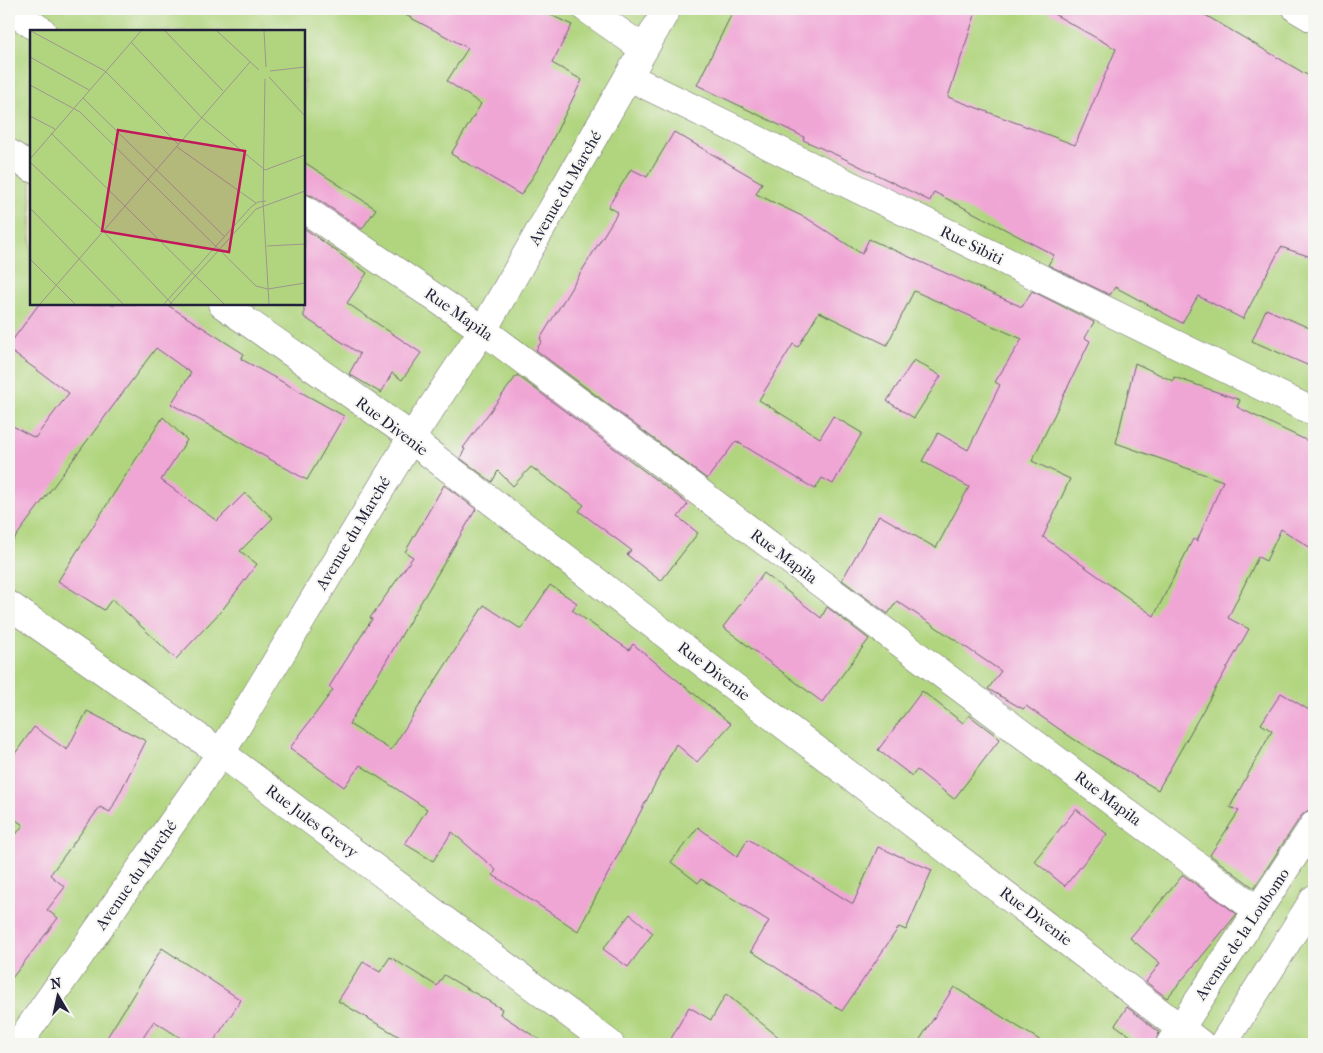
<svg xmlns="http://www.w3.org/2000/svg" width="1323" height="1053" font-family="'IM FELL French Canon',serif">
<rect width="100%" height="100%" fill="#f6f6f2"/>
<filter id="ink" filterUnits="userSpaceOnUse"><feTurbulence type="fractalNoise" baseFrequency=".02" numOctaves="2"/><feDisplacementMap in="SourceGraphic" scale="10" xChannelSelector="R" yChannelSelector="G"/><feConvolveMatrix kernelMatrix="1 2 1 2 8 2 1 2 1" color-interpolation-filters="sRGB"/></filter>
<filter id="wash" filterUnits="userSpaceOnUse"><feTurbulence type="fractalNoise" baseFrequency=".0096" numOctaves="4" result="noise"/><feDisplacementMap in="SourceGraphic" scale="20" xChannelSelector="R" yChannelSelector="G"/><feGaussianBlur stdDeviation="1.12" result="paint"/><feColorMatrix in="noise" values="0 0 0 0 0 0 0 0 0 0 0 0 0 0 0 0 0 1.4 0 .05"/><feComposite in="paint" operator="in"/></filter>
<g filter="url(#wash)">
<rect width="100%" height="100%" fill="#f1e2c7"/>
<!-- green -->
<path fill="#b1d57f" stroke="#6a7c5d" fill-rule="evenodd" d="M 9,9 L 1314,9 L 1314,1044 L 9,1044 ZM 31,31 L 304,31 L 304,304 L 31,304 Z"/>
<g id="blocks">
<!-- building -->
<path fill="#f0a6d5" d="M 394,9 L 538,9 L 572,25 L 552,63 L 582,80 L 539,167 L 521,195 L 451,154 L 481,104 L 447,81 L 468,48 Z
M 734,9 L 977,9 L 948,97 L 1075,145 L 1116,49 L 1045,9 L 1195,9 L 1314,79 L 1314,258 L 1281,247 L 1243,319 L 1198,296 L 1182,323 L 1115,287 L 1110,295 L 1048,265 L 1054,255 L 934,192 L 930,201 L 841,157 L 803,140 L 804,137 L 697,85 Z
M 674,132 L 762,183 L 756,194 L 808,219 L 862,254 L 869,239 L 1022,307 L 1032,291 L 1094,322 L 1085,338 L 1090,341 L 1032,461 L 1070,479 L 1043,537 L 1154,616 L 1193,539 L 1197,541 L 1223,481 L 1116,443 L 1135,363 L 1173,381 L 1174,377 L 1240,400 L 1237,407 L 1314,444 L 1314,550 L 1281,529 L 1266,561 L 1258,557 L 1228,618 L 1249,629 L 1158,790 L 1075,740 L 1026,706 L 1023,709 L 988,689 L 1001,671 L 897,601 L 888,614 L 842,580 L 879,515 L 936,548 L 969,487 L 922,461 L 938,433 L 968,450 L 1000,385 L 995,382 L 1022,339 L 914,291 L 887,345 L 819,312 L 798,347 L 793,344 L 759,400 L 820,438 L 833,416 L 862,433 L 833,484 L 822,478 L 815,489 L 736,441 L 707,479 L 536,350 L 542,341 L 540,339 L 618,212 L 608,207 L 631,169 L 647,177 Z
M 304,162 L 376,209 L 362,229 L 313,196 L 304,194 Z
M 304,228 L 367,273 L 347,303 L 421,353 L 402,380 L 392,373 L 381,393 L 349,374 L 360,354 L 304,317 Z
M 39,304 L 166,304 L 244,354 L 241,359 L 344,416 L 307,480 L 171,404 L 191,373 L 156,348 L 9,546 L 9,424 L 35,438 L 69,393 L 9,350 L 9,345 Z
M 1266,309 L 1314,330 L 1314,368 L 1252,341 Z
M 914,360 L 941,376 L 914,418 L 887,401 Z
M 517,375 L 688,504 L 678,517 L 698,533 L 661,581 L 627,555 L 631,550 L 579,511 L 584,505 L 531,467 L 513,486 L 498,471 L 492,482 L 460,458 L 465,449 L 463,448 Z
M 163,417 L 187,440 L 161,480 L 217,521 L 245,493 L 273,518 L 240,551 L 257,564 L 223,609 L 176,659 L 112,599 L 104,610 L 58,581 Z
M 444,485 L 476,509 L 349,724 L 391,750 L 484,605 L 521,629 L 550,585 L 577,603 L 572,610 L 629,650 L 633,644 L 731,724 L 697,762 L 676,744 L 578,931 L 493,875 L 496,870 L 452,832 L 433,861 L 405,844 L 427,809 L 360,765 L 344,787 L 290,748 L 333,690 L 329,687 L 372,619 L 370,618 L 413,557 L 405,552 Z
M 764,573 L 821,618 L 827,607 L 869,639 L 822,702 L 723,627 Z
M 922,691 L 963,723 L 969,715 L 1000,739 L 954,799 L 917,770 L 912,776 L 878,750 Z
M 1281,693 L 1314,713 L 1314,809 L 1307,811 L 1301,816 L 1254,888 L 1210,855 L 1239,811 L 1230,807 L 1272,731 L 1261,724 Z
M 87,711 L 146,741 L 110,812 L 100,807 L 50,875 L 65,887 L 47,910 L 58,918 L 9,982 L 9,844 L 23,825 L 9,815 L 9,762 L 34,727 L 67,750 Z
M 1076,809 L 1107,834 L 1065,886 L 1034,861 Z
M 698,827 L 737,857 L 748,839 L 853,904 L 878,847 L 932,870 L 906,930 L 899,927 L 842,1011 L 751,951 L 769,921 L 701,879 L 698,883 L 671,862 Z
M 1183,875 L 1237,914 L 1167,998 L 1146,982 L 1160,963 L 1130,938 Z
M 630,914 L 653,933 L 628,967 L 603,949 Z
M 162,948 L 241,1000 L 212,1044 L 190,1044 L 154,1021 L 139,1044 L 103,1044 Z
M 390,957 L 437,986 L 444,975 L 502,1009 L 500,1014 L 546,1044 L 412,1044 L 338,1001 L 363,962 L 380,972 Z
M 954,987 L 1046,1044 L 917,1044 Z
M 726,994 L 787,1044 L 668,1044 L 689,1007 L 711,1020 Z
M 1127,1007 L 1159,1032 L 1155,1044 L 1142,1044 L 1115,1025 Z"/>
</g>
</g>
<g filter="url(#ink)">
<use href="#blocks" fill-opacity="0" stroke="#6a656c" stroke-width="1"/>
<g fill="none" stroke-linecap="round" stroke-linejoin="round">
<!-- minor casing -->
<g stroke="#6a656c" stroke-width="29">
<path id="minor" d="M 9,9 L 42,31
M 587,9 L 644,49
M 1297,9 L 1314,19
M 629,77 L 1314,412
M 9,153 L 31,168
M 304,209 L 483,330 L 1258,911
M 222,304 L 412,437 L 422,448 L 1201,1044
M 9,605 L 221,753 L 610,1044
M 18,1044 L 221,753 L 412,437 L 483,330 L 667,9"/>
</g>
<!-- tertiary casing -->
<g stroke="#6a656c" stroke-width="29">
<path id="tertiary" d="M 1170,1044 L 1314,825
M 1223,1044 L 1314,899"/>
</g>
<!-- minor -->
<use href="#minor" stroke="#fff" stroke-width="28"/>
<!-- tertiary -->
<use href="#tertiary" stroke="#fff" stroke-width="28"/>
</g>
</g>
<g text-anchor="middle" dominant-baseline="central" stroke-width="4" stroke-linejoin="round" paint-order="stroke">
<!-- street labels -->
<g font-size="16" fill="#22223b" stroke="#f6f6f2">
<text transform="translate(565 188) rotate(-60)">Avenue du Marché</text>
<text transform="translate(972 245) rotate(26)">Rue Sibiti</text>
<text transform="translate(459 314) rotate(35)">Rue Mapila</text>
<text transform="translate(392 426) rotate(37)">Rue Divenie</text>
<text transform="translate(353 533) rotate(-59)">Avenue du Marché</text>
<text transform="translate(784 556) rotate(37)">Rue Mapila</text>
<text transform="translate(714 671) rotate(37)">Rue Divenie</text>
<text transform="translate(1108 798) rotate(37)">Rue Mapila</text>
<text transform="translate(312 821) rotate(37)">Rue Jules Grevy</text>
<text transform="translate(136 875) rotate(-55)">Avenue du Marché</text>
<text transform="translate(1036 916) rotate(37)">Rue Divenie</text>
<text transform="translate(1242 934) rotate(-56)">Avenue de la Loubomo</text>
</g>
</g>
<!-- overview -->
<g transform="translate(30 30)">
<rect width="275" height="275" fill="#f1e2c7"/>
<path d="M 0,1 L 275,1 L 275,274 L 0,274 Z" fill="#b1d57f"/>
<path fill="none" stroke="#9e958f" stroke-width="1" d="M 1,1 L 75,41 L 149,115M 135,1 L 193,61M 187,1 L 229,40M 234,1 L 236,37M 101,12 L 171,87 L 235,140 L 275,125M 0,27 L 59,60M 240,41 L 275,37M 239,47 L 275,86M 235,49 L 233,171 L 239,274M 0,55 L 50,82 L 226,256 L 238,259 L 275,253M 53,68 L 195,207M 0,86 L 25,99M 21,103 L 194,274M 147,117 L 226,173M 0,129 L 111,1M 0,132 L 73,201 L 142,274M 0,178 L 93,274M 237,216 L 275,214M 0,229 L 45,274M 10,274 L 220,32M 134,274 L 221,177 L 228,172 L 236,171M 140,274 L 226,179 L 275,161"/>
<path fill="#c2185b" fill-opacity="0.15" stroke="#c2185b" stroke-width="2.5" d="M 88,100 L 215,121 L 199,222 L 72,201 Z"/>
<rect width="275" height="275" fill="none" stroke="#22223b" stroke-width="2.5"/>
</g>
<!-- margin -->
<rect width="1323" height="1053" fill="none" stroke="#f6f6f2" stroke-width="30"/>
<!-- north arrow -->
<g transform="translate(58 996) rotate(351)" stroke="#f6f6f2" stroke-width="4" paint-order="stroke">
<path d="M0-4L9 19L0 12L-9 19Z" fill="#22223b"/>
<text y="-8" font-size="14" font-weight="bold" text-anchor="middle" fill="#22223b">N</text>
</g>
</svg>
